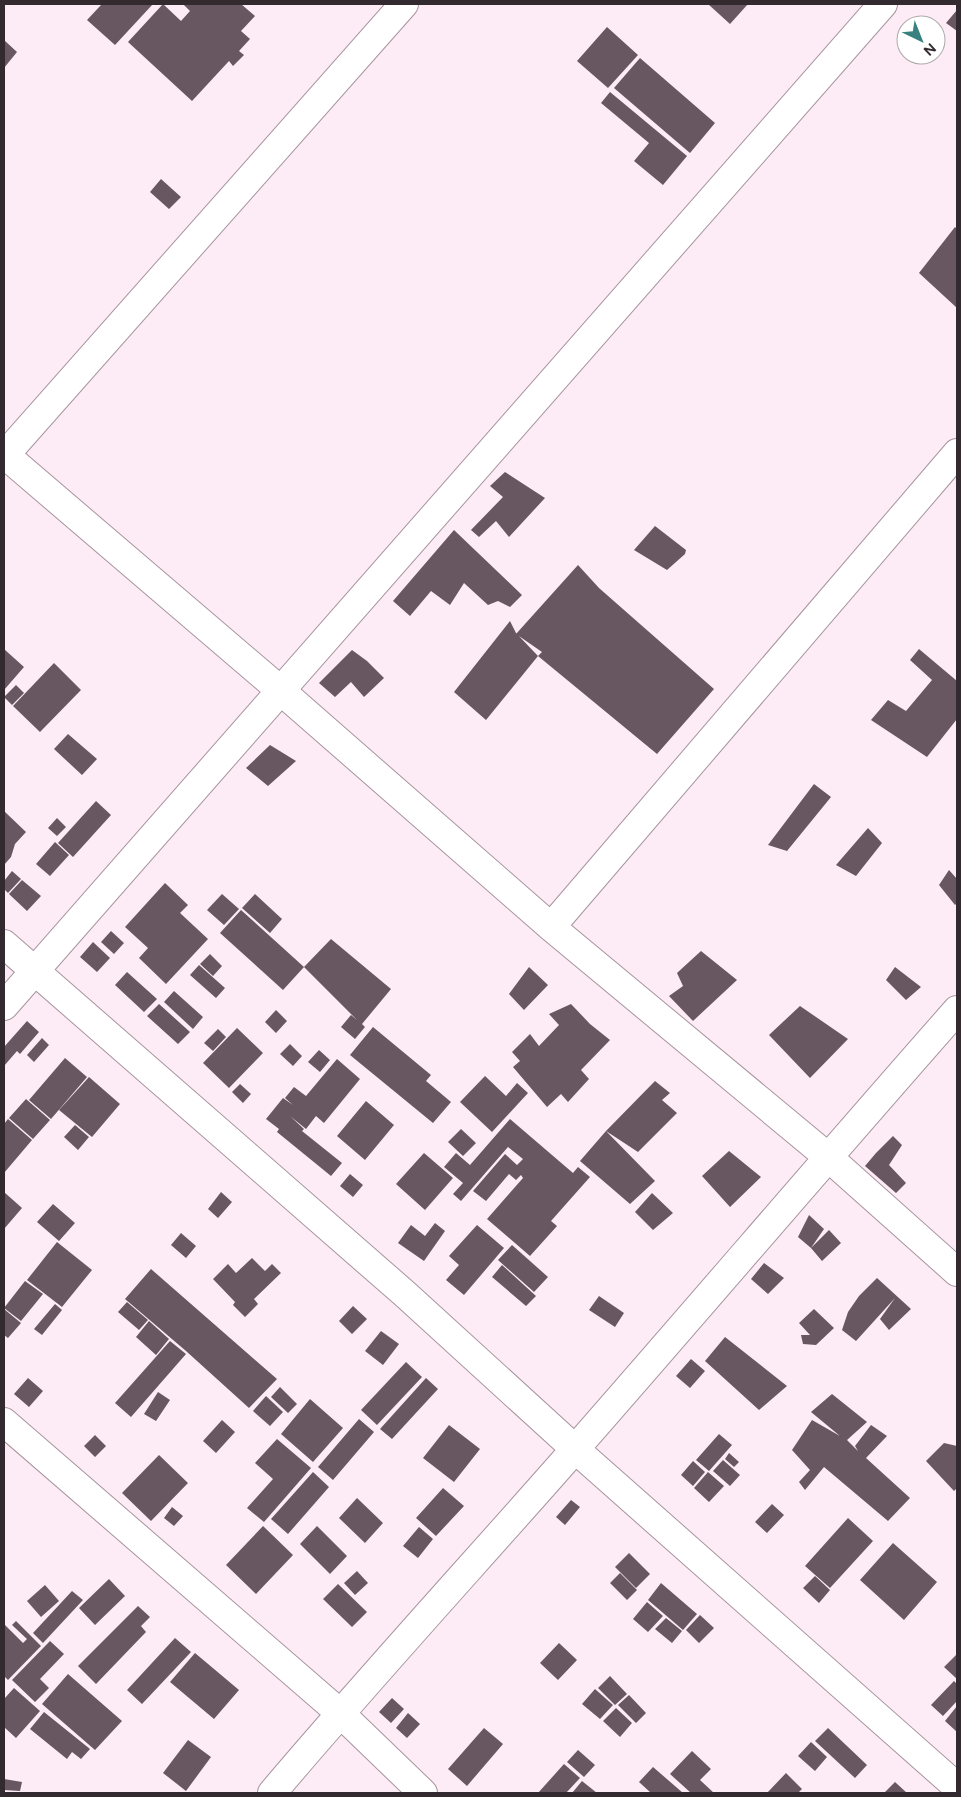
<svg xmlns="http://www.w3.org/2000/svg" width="961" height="1797" font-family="Figtree,sans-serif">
<rect width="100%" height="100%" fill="#fdecf5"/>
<!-- building -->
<path fill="#685660" d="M 102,4 L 153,4 L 115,45 L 87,20 Z
M 163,4 L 181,21 L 190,11 L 183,4 L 241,4 L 255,16 L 241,31 L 250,39 L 239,51 L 244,55 L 233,66 L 229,61 L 192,101 L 128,42 Z
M 708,4 L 748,4 L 730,24 Z
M 957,10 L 957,31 L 946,23 Z
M 607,27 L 638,55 L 608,88 L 577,61 Z
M 4,40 L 17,52 L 4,68 Z
M 640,58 L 715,123 L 690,153 L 614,88 Z
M 610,92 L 687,156 L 663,185 L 634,161 L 649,143 L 601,103 Z
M 161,179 L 181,197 L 169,209 L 150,192 Z
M 955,227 L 957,229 L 957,308 L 919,273 Z
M 505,472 L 545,498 L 509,537 L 496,521 L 479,537 L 471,530 L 503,497 L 490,486 Z
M 655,526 L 686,550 L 685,554 L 667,570 L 634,550 Z
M 454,530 L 522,595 L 510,607 L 498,601 L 488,605 L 464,583 L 450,605 L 431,591 L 410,616 L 393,601 Z
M 578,565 L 599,588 L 714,689 L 657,754 L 538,656 L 542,652 L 516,634 Z
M 510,621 L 516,633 L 538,656 L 486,720 L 454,692 Z
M 4,649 L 24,667 L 4,690 Z
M 919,649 L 957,681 L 957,719 L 927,757 L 871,720 L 888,700 L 906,711 L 932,680 L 910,660 Z
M 352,650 L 367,661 L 384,678 L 364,697 L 351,682 L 335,697 L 319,683 Z
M 54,663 L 81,690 L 40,732 L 13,706 Z
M 16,685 L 24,693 L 12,705 L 4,697 Z
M 68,734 L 97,759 L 82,775 L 54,749 Z
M 270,745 L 296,761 L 268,786 L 246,768 Z
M 814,784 L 831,797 L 787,851 L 768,845 Z
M 96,801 L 111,815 L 73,857 L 58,843 Z
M 4,811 L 26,832 L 15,844 L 11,857 L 4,865 Z
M 57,818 L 66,827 L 57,836 L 48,828 Z
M 868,828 L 882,843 L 856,876 L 836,865 Z
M 55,842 L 69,855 L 50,876 L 36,864 Z
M 949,870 L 957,879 L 957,903 L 955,905 L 939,885 Z
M 12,871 L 21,879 L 8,893 L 4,889 L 4,881 Z
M 22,880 L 41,896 L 27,911 L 9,894 Z
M 165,883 L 188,905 L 180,913 L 208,939 L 166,984 L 139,958 L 148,948 L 125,927 Z
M 222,894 L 239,909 L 224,925 L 207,910 Z
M 255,894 L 282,919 L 270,933 L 242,908 Z
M 241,910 L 304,967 L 283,990 L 220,933 Z
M 111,931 L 124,943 L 114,954 L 101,942 Z
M 331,939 L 391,989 L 362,1024 L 365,1027 L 355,1039 L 341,1027 L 351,1015 L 357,1020 L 304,967 Z
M 93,942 L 110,958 L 97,972 L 80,957 Z
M 701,951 L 737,980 L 693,1021 L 669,996 L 683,986 L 677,973 Z
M 210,954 L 222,966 L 213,976 L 200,964 Z
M 199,965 L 225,988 L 216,998 L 190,975 Z
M 529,967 L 548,985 L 524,1010 L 509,994 Z
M 895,967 L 921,987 L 906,1000 L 886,980 Z
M 127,972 L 157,999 L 144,1012 L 115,985 Z
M 174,991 L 203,1017 L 193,1029 L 164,1002 Z
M 159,1004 L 190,1032 L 178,1044 L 147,1016 Z
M 571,1004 L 590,1024 L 610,1040 L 581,1070 L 589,1079 L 568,1102 L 561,1094 L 547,1107 L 513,1067 L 520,1061 L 512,1052 L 530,1034 L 539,1046 L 559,1025 L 549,1014 Z
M 800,1006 L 848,1039 L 810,1078 L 769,1035 Z
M 276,1010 L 287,1021 L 276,1033 L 265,1022 Z
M 27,1021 L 39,1032 L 20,1054 L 17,1051 L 4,1066 L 4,1047 Z
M 373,1027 L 431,1075 L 426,1081 L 451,1102 L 433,1123 L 350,1055 Z
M 237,1028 L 263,1053 L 229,1088 L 203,1063 Z
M 218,1029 L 226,1037 L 213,1051 L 204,1043 Z
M 42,1038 L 49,1045 L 34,1062 L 27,1055 Z
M 290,1044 L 302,1056 L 293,1066 L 280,1054 Z
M 319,1050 L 330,1060 L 320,1072 L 308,1062 Z
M 65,1058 L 87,1077 L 51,1119 L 29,1100 Z
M 337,1059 L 360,1079 L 324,1123 L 316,1116 L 306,1129 L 290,1116 L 304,1129 L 302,1131 L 342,1163 L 331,1176 L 277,1132 L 279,1129 L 266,1119 L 283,1098 L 293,1105 L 285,1098 L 294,1087 L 306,1096 Z
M 485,1076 L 506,1096 L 517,1083 L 528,1093 L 492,1132 L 460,1102 Z
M 89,1077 L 120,1104 L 92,1137 L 59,1110 Z
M 655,1081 L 670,1093 L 662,1100 L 677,1113 L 638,1152 L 606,1131 L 655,1181 L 630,1204 L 580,1161 L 606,1131 Z
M 240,1084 L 251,1094 L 243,1103 L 232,1092 Z
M 26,1099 L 50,1120 L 33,1139 L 9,1118 Z
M 366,1101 L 394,1125 L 365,1160 L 337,1136 Z
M 8,1119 L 32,1140 L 4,1173 L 4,1124 Z
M 510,1119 L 573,1173 L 578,1167 L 590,1177 L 551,1221 L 557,1226 L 530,1256 L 487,1219 L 523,1178 L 521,1175 L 516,1180 L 509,1174 L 486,1201 L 473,1191 L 505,1154 L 517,1165 L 523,1159 L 508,1147 L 461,1201 L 453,1194 L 463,1183 L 444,1167 L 456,1153 L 470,1165 Z
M 75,1125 L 89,1137 L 78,1150 L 64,1137 Z
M 461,1129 L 476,1143 L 463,1156 L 448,1142 Z
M 893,1136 L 902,1145 L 889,1165 L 906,1183 L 896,1193 L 865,1166 L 876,1153 Z
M 729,1151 L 761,1177 L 730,1207 L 702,1176 Z
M 424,1153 L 453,1178 L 425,1210 L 396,1184 Z
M 350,1174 L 363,1185 L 353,1197 L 340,1186 Z
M 4,1192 L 22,1208 L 4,1229 Z
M 221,1192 L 232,1202 L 218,1218 L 208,1209 Z
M 652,1193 L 673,1213 L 653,1230 L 635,1212 Z
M 53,1204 L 75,1223 L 59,1241 L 37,1222 Z
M 809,1215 L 824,1229 L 811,1248 L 798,1237 Z
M 435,1223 L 445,1231 L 424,1261 L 398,1243 L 411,1225 L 425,1236 Z
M 477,1225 L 504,1248 L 464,1295 L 446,1280 L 459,1265 L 449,1256 Z
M 829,1230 L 841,1243 L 822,1261 L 811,1248 Z
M 181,1233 L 196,1246 L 186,1258 L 171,1245 Z
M 57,1242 L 92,1270 L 62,1307 L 27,1280 Z
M 512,1245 L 548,1277 L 534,1292 L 498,1260 Z
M 252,1258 L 265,1271 L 272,1264 L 281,1273 L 254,1299 L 258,1304 L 245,1317 L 233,1305 L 235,1302 L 213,1279 L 228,1264 L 236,1273 Z
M 764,1263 L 784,1278 L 768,1294 L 751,1279 Z
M 502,1265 L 536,1296 L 526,1306 L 492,1277 Z
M 151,1269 L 277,1379 L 249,1408 L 186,1351 L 125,1299 Z
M 877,1278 L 911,1309 L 889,1330 L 880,1319 L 895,1298 L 856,1341 L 842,1330 L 848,1312 L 859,1296 Z
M 25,1281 L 43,1294 L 21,1321 L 4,1308 Z
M 599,1296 L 624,1313 L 615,1327 L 589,1310 Z
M 127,1302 L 148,1320 L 139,1330 L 118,1312 Z
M 55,1304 L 62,1310 L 42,1335 L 34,1329 Z
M 353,1306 L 367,1319 L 352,1334 L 339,1321 Z
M 4,1309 L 21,1323 L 8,1338 L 4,1335 Z
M 814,1309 L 834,1328 L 816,1345 L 803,1344 L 801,1335 L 810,1335 L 799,1323 Z
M 149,1321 L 169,1339 L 156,1355 L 136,1337 Z
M 381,1331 L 399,1344 L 383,1365 L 365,1351 Z
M 725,1337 L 787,1386 L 759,1410 L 705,1361 Z
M 170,1341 L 186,1354 L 131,1417 L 115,1403 Z
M 691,1359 L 705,1371 L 690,1388 L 676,1376 Z
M 406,1362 L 422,1377 L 377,1425 L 361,1410 Z
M 28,1378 L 43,1391 L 29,1407 L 14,1394 Z
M 426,1378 L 438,1389 L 392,1439 L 380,1429 Z
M 280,1387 L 297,1404 L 288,1413 L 271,1397 Z
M 158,1392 L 170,1400 L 156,1421 L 144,1414 Z
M 832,1394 L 867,1422 L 847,1440 L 858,1451 L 855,1446 L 871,1425 L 887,1436 L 866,1458 L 910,1498 L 888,1521 L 824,1467 L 805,1490 L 799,1482 L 810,1470 L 792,1450 L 812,1420 L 840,1436 L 811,1412 Z
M 266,1396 L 283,1412 L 270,1426 L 253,1411 Z
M 310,1399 L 343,1428 L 313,1462 L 281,1434 Z
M 359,1419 L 374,1432 L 333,1480 L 318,1467 Z
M 222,1420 L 235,1432 L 216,1453 L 203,1441 Z
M 449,1425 L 480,1449 L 454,1482 L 423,1458 Z
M 719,1434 L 732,1445 L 709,1471 L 696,1460 Z
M 95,1435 L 106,1446 L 95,1457 L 84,1446 Z
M 277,1439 L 311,1468 L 264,1522 L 247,1508 L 273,1479 L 255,1463 Z
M 944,1443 L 957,1446 L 957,1488 L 954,1491 L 926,1461 Z
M 729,1453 L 739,1462 L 734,1467 L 725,1459 Z
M 159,1455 L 188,1483 L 151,1521 L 122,1493 Z
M 723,1460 L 740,1475 L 730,1486 L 713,1471 Z
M 693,1461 L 705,1472 L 693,1486 L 681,1475 Z
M 313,1472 L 329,1487 L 288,1534 L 271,1519 Z
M 708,1472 L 724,1486 L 709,1502 L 694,1488 Z
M 443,1488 L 464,1506 L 436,1536 L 416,1518 Z
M 357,1498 L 383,1523 L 365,1543 L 339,1518 Z
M 571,1500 L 580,1507 L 565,1525 L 556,1517 Z
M 772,1504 L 784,1515 L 767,1533 L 755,1522 Z
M 172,1507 L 183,1516 L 174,1526 L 164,1518 Z
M 848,1518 L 873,1541 L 830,1588 L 805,1566 Z
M 263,1526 L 293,1555 L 256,1594 L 226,1565 Z
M 317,1526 L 347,1556 L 330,1574 L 300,1544 Z
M 419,1527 L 433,1539 L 418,1558 L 403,1546 Z
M 893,1543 L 937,1582 L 904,1620 L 860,1580 Z
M 629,1553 L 650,1574 L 636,1588 L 615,1567 Z
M 357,1571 L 368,1583 L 355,1595 L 344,1583 Z
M 620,1573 L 637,1590 L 627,1600 L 610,1583 Z
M 815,1576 L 830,1590 L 819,1603 L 803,1588 Z
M 109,1579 L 125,1596 L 95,1625 L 79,1608 Z
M 661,1583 L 697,1614 L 683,1630 L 648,1600 Z
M 338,1584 L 367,1612 L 352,1627 L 323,1599 Z
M 45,1585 L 59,1601 L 41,1617 L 27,1601 Z
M 72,1591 L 83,1600 L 43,1643 L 33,1633 Z
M 647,1602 L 663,1616 L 648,1632 L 633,1619 Z
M 138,1606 L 150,1617 L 141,1626 L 146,1632 L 96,1684 L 78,1666 Z
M 700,1615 L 714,1628 L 699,1643 L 686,1630 Z
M 666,1618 L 682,1631 L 672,1643 L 655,1629 Z
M 16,1621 L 41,1646 L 8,1680 L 4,1676 L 4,1624 L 23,1643 L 27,1639 L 12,1625 Z
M 175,1638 L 191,1652 L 142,1704 L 127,1690 Z
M 50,1641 L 64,1654 L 40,1679 L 49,1688 L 35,1702 L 12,1680 Z
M 559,1643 L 577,1660 L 558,1680 L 540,1663 Z
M 195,1653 L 239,1690 L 214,1719 L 170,1682 Z
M 957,1654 L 957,1679 L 944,1667 Z
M 68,1674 L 122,1721 L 95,1750 L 42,1704 Z
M 610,1676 L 627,1694 L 615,1705 L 598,1688 Z
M 954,1681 L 957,1684 L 957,1701 L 943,1716 L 931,1705 Z
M 14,1688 L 40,1711 L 16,1738 L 4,1727 L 4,1699 Z
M 595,1689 L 613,1705 L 600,1719 L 582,1704 Z
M 629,1695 L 646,1713 L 636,1723 L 618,1705 Z
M 392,1698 L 404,1709 L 391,1723 L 379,1712 Z
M 957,1706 L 957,1732 L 945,1721 Z
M 616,1708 L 632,1723 L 620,1737 L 603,1721 Z
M 44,1712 L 90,1749 L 81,1759 L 72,1752 L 67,1759 L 30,1729 Z
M 408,1713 L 420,1724 L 407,1738 L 396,1728 Z
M 484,1728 L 503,1744 L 467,1786 L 448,1769 Z
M 828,1728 L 867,1765 L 855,1778 L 815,1741 Z
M 188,1740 L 211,1757 L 186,1791 L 163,1773 Z
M 811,1742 L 827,1757 L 815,1771 L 798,1756 Z
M 578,1750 L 595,1765 L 584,1777 L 567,1762 Z
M 692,1751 L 711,1769 L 700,1780 L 714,1793 L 691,1793 L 670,1774 Z
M 564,1764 L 580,1778 L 566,1793 L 538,1793 Z
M 653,1767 L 683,1793 L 651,1793 L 639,1782 Z
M 786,1773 L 802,1789 L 798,1793 L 767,1793 Z
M 4,1779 L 22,1782 L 20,1791 L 4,1790 Z
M 582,1781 L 597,1793 L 572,1793 Z
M 895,1782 L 907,1793 L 884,1793 Z"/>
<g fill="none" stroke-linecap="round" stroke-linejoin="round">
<!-- street casing -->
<g stroke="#a7949e" stroke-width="30">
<path id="street" d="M 4,454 L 280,690 L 551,927 L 828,1157 L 957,1272
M 5,455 L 404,4
M 551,927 L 957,453
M 4,944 L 405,1294 L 575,1449 L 957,1787
M 4,1006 L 883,4
M 4,1422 L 340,1713 L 423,1793
M 272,1793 C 371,1676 475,1563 576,1448 C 704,1302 829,1155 957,1010"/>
</g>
<!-- street -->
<use href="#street" stroke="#fff" stroke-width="28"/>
</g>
<!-- border -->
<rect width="961" height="1797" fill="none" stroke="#322a2f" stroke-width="10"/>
<!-- north arrow -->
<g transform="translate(921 40) rotate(137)"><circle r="24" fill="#ffffff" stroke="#adaaac"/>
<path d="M0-4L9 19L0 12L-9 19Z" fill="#398181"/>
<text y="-8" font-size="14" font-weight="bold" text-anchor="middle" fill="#322a2f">N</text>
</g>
</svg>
